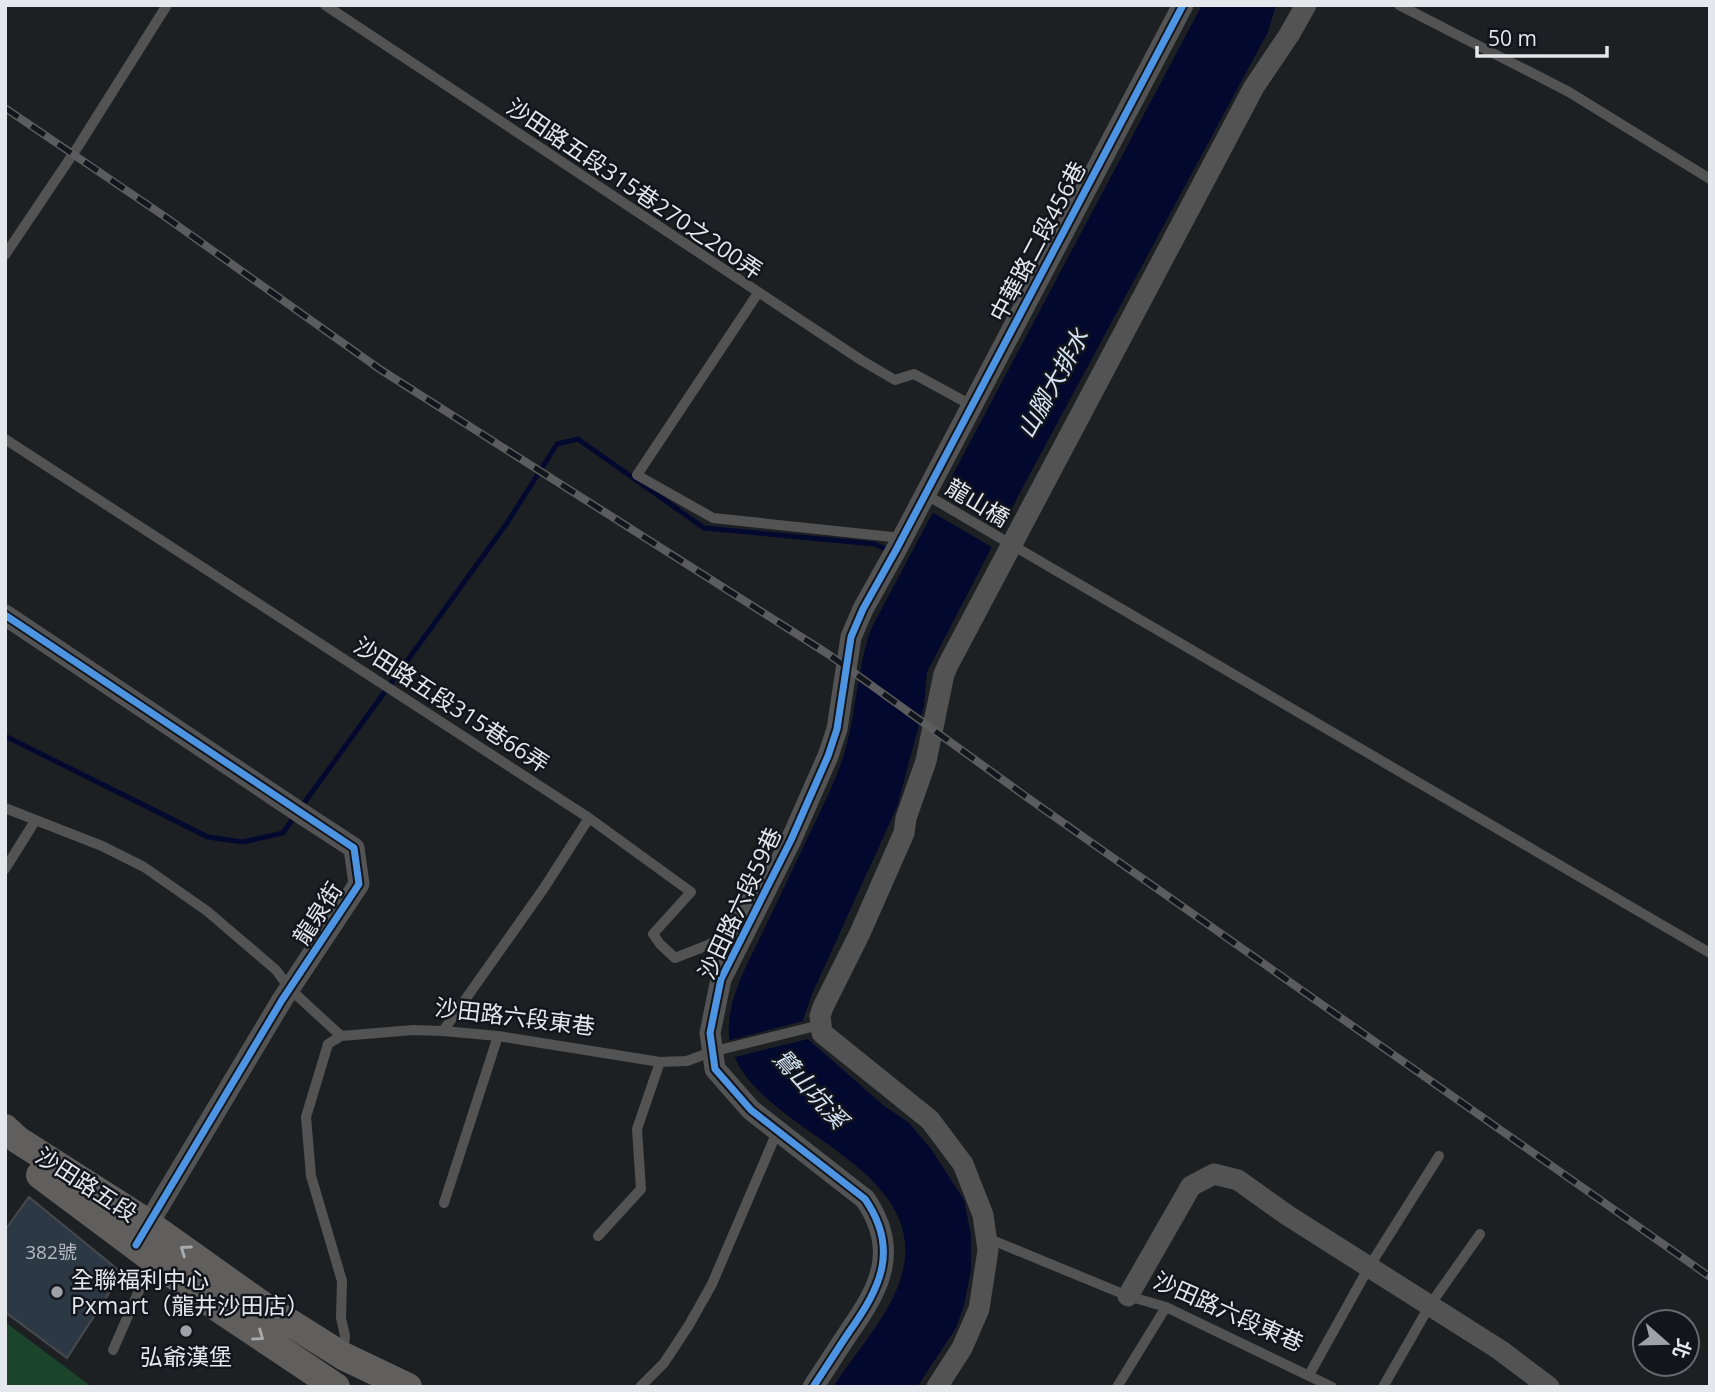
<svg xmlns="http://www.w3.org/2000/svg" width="1715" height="1392" font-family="'Open Sans','Noto Sans TC',sans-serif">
<rect width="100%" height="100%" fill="#1d2023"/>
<!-- green -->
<path fill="#1a452b" d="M 5,1322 L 92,1387 L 5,1387 Z"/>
<!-- water -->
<path fill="#03082f" d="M 1202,5 L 1276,5 L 1268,32 L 1025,483 L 927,672 L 924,706 L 897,807 L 812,994 L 803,1020 L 808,1039 L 883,1105 L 909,1123 L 931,1149 L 964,1200 L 971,1235 L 971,1270 L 964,1305 L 956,1328 L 917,1387 L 833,1387 C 856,1351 891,1315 902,1274 C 933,1157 737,1129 729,1035 C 727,1007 740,978 752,954 C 771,916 789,877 807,839 C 821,810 836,781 845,751 C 857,710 857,666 872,627 Z"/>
<!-- pier -->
<path fill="#1d2023" d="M 941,491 L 1005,530 L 995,549 L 930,511 Z
M 807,1020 L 812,1038 L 731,1058 L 727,1041 Z"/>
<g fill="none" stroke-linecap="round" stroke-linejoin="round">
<!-- stream -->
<path stroke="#03082f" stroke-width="5" d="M 5,736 L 208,837 L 243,842 L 283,833 L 296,814
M 302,806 L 507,523 L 557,444 L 578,439 L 704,528 L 875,544 L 889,551"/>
</g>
<!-- building -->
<path fill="#2d3845" stroke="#474a4d" stroke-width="2" d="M 29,1197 L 122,1273 L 67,1358 L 5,1312 L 5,1230 Z"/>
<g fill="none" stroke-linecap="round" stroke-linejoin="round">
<!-- lane -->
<path stroke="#535353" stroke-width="10" d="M 325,5 L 861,360 L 895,380 L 914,374 L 971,405
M 1399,5 L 1569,92 L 1710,179
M 5,255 L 79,145 L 167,5
M 758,293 L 637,475 L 713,518 L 902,538
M 5,439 L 589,818 L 691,892 L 653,934 L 660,944 L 675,958 L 708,945 L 725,935 L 753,885 L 769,884
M 925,494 L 1710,953
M 5,808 L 102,846 L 144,867 L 207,911 L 276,970 L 290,989 L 341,1036
M 5,869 L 35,821
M 443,1031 L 544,888 L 589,818
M 444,1203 L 498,1036
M 598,1236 L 641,1189 L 637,1129 L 660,1062
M 987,1238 L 1128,1296 L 1166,1307 L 1332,1387
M 113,1350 L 152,1261
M 343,1353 L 345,1336 L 341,1318 L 342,1281 L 311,1176 L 306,1117 L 328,1044 L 341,1036 L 413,1030 L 443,1031 L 498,1036 L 660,1062 L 687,1061 L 711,1052 L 820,1025
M 1309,1375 L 1369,1267 L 1439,1156
M 640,1387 L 664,1363 L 689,1325 L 712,1284 L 777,1132
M 1117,1387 L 1166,1307
M 1383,1387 L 1430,1305 L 1480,1234"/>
<!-- street -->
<path stroke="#535353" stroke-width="21" d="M 5,615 L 305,816
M 141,1236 L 282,1000
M 1128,1296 L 1191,1186 L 1214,1174 L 1238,1180 L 1287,1215 L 1500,1350 L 1549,1387
M 813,1387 C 825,1369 837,1350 849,1332 C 880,1288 900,1250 865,1199 L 751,1110 L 715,1069 L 710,1033 L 721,979 L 791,840 L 828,756 L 837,729 L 851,637 L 863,609 L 896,550 L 1183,5
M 937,1387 L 962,1348 L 979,1309 L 988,1250 L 983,1215 L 963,1164 L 930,1120 L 822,1033 L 820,1016 L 823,1007 L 860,933 L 904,833 L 906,818 L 926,761 L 944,674 L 949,663 L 1254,87 L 1289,35 L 1306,5"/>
<!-- secondary -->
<path stroke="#605f5e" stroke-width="28" d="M 5,1128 L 18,1140 L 137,1216 L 265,1307 L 343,1356 L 408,1387
M 40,1175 L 218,1308 L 336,1387"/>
<!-- rail casing -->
<g stroke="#5b5c5d" stroke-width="8">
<path id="rail" d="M 5,108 L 164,216 L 381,370 L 828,654 L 1035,803 L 1710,1277"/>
</g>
<!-- rail -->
<use href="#rail" stroke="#12161c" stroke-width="5" stroke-dasharray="16" stroke-linecap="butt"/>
<!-- street-bridge -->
<path stroke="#535353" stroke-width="21" d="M 282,1000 L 359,884 L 354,848 L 305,816"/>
<!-- cycleway casing -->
<g stroke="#12161c" stroke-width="11">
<path id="cycleway" d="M 5,615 L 354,848 L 359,884 L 282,1000 L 136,1245
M 813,1387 C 825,1369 837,1350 849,1332 C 880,1288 900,1250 865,1199 L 751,1110 L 715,1069 L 710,1033 L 721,979 L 791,840 L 828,756 L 837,729 L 851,637 L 863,609 L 896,550 L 1183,5"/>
</g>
<!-- cycleway -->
<use href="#cycleway" stroke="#4d94e3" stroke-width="7"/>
</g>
<!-- one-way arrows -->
<defs><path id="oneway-chevron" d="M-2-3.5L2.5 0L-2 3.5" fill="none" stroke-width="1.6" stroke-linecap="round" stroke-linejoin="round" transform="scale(1.75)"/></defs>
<g stroke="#a9aaac">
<use href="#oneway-chevron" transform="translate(185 1250) rotate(-145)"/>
<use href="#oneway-chevron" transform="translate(259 1336) rotate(35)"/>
</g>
<!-- markers -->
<g fill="#9ea1a5" stroke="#12161c" stroke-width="2.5">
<circle cx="57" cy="1292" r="7"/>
<circle cx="186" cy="1331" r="7"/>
</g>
<g text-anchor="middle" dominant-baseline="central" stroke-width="5" stroke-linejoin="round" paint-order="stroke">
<!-- number labels -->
<g font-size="19" fill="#b6bbc2">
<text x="51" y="1252">382號</text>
</g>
<!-- street labels -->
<g font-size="23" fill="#e4e7eb" stroke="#12161c">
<text transform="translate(635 188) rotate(34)">沙田路五段315巷270之200弄</text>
<text transform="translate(1037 241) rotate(-62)">中華路二段456巷</text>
<text transform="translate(978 502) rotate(31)">龍山橋</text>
<text transform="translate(452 704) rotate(33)">沙田路五段315巷66弄</text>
<text transform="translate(739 903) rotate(-65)">沙田路六段59巷</text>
<text transform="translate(317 913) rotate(-57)">龍泉街</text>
<text transform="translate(515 1016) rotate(7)">沙田路六段東巷</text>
<text transform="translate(87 1184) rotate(33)">沙田路五段</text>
<text transform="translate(1229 1311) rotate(24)">沙田路六段東巷</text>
</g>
<!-- poi labels -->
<g font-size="23" fill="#e4e7eb" stroke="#12161c" text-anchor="start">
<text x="71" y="1279">全聯福利中心<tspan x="71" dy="26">Pxmart（龍井沙田店）</tspan></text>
<text x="186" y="1356" text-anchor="middle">弘爺漢堡</text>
</g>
<!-- water labels -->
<g font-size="24" font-style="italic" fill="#d7e4f6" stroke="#12161c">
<text transform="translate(1052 383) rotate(-61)">山腳大排水</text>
<text transform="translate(811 1088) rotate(48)">鷺山坑溪</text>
</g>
</g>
<!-- border -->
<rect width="1715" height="1392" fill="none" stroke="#e4e7eb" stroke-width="14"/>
<!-- north arrow -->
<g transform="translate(1666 1343) rotate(110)"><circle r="33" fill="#12161c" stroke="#666a6f" stroke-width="2"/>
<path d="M0-5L12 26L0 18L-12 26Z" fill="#9ea1a5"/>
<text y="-10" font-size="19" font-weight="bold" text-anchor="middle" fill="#e4e7eb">北</text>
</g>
<!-- scale -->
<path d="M1477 46v10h130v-10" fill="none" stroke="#e4e7eb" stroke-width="3.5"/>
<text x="1488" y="46" font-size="21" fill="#e4e7eb" stroke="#12161c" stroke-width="5" paint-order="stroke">50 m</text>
</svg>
